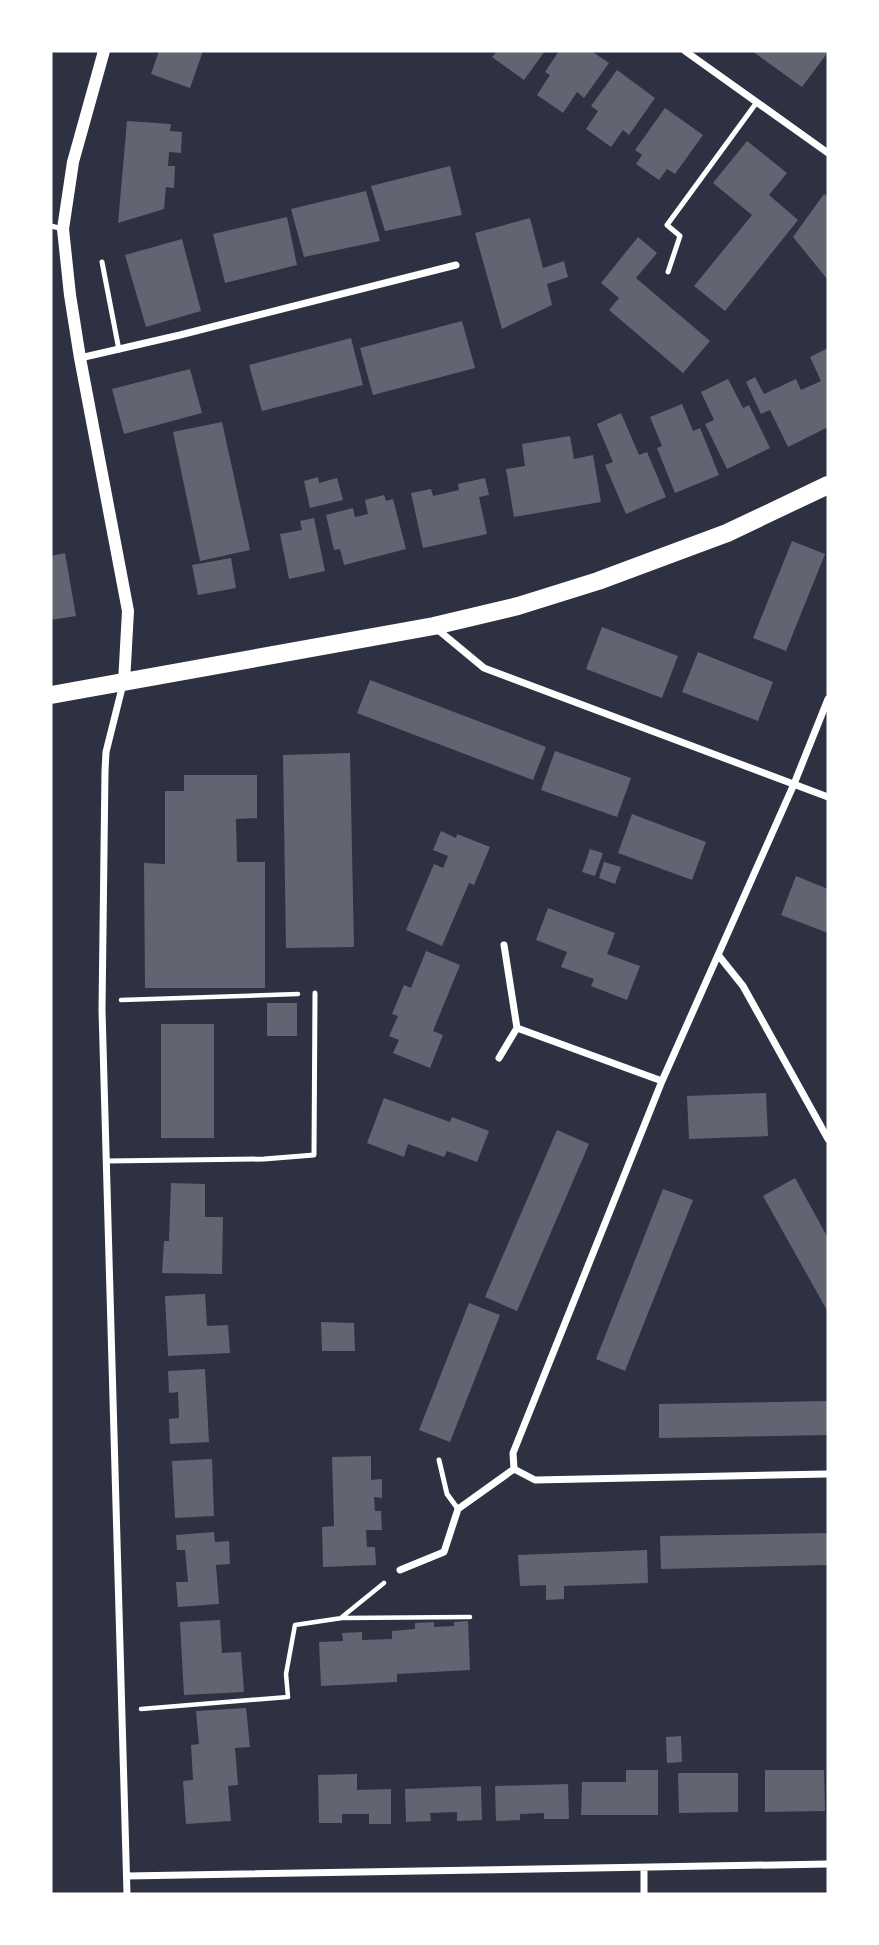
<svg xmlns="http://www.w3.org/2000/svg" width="879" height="1945" font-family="Commissioner,sans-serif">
<rect width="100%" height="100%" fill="#2d3142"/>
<!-- building -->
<path fill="#626471" d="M 159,51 L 203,51 L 190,88 L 151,74 Z
M 497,51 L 545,51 L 524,80 L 492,57 Z
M 559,51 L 591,51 L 609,63 L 584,98 L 577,92 L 563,113 L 537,95 L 550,75 L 545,72 Z
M 752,51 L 828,51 L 828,52 L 802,87 Z
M 617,70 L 655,98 L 629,135 L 623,130 L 611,147 L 586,129 L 598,111 L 591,106 Z
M 665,108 L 703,135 L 675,174 L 667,169 L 659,180 L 636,164 L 642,155 L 635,150 Z
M 127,121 L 171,124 L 170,131 L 182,132 L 181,153 L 169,152 L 168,166 L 175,166 L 174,188 L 166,187 L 164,209 L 118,223 Z
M 747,141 L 787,173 L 769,195 L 798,220 L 725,311 L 694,286 L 752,215 L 713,183 Z
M 450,166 L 462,215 L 385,231 L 371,186 Z
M 366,191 L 380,241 L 304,257 L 291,209 Z
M 824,194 L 828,197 L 828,280 L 793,237 Z
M 287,217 L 297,265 L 225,283 L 213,234 Z
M 530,218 L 543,268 L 564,261 L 568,277 L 547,284 L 552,305 L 502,329 L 475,233 Z
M 638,237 L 657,253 L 636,278 L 710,341 L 683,373 L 609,310 L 619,298 L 601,283 Z
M 182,239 L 201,311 L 146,327 L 125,255 Z
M 462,321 L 475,368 L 373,395 L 360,348 Z
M 351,338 L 363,385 L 262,411 L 249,365 Z
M 828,348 L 828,427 L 788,447 L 770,410 L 761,414 L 746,382 L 755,377 L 764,394 L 796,379 L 801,390 L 821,381 L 810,357 Z
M 190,369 L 202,413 L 124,434 L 112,389 Z
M 728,379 L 743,408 L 749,405 L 770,448 L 727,469 L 705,424 L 714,420 L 701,392 Z
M 682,404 L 693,431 L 700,428 L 719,475 L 675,493 L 657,448 L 662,446 L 650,417 Z
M 621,413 L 639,455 L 647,452 L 666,497 L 626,514 L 605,465 L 613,462 L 597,424 Z
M 222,422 L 250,550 L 200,561 L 173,432 Z
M 570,436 L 574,459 L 593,455 L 601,502 L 514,517 L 506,469 L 525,466 L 522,444 Z
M 318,477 L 319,483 L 337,478 L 343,500 L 310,508 L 304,481 Z
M 485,478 L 489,495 L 479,497 L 487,534 L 423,548 L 411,493 L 431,489 L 433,496 L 459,490 L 458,484 Z
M 384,495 L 386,501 L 393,499 L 406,549 L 344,565 L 340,549 L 334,550 L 326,515 L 353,508 L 355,517 L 368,514 L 365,500 Z
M 314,518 L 325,571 L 289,579 L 280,534 L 302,530 L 300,521 Z
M 792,541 L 825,554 L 786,651 L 753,638 Z
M 65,553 L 76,616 L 51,620 L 51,556 Z
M 231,558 L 236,588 L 198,595 L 192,565 Z
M 602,627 L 678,656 L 662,698 L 586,669 Z
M 698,652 L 773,682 L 758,721 L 682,692 Z
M 370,680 L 546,747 L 533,780 L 357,713 Z
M 555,751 L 631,778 L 617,817 L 541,790 Z
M 350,753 L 354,947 L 286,948 L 283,755 Z
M 184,775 L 257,775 L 257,818 L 236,819 L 237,862 L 265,862 L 265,988 L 145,988 L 144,863 L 165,864 L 165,791 L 184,791 Z
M 632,814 L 706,842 L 692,880 L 618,853 Z
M 441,831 L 456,838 L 457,834 L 490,847 L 474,885 L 469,883 L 442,946 L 406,930 L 434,864 L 443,868 L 448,856 L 433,850 Z
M 590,849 L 603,853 L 595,876 L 582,872 Z
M 604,862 L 621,867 L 615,884 L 599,878 Z
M 796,876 L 828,889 L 828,933 L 781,915 Z
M 548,908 L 615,933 L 607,954 L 640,966 L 627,1000 L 591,986 L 594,979 L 561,967 L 567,952 L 536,940 Z
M 426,951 L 460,965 L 433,1031 L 443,1035 L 430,1068 L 393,1053 L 399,1040 L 389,1036 L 398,1016 L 392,1014 L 404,985 L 411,988 Z
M 267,1003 L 297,1003 L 297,1036 L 267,1036 Z
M 161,1024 L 214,1024 L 214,1138 L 161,1138 Z
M 766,1093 L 768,1136 L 689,1139 L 687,1096 Z
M 384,1098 L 450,1122 L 452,1117 L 489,1131 L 477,1162 L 447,1151 L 444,1157 L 408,1144 L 404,1157 L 367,1143 Z
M 557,1130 L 589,1144 L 517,1311 L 485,1297 Z
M 795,1178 L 828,1238 L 828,1312 L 763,1196 Z
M 171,1183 L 205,1184 L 205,1217 L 223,1217 L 222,1274 L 162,1273 L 164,1241 L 169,1241 Z
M 663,1189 L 693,1200 L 625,1371 L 596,1359 Z
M 205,1294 L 207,1326 L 228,1325 L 230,1353 L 168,1356 L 165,1296 Z
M 469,1303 L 500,1315 L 450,1442 L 419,1430 Z
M 321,1322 L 354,1323 L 355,1351 L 322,1351 Z
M 205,1369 L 209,1442 L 170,1444 L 169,1419 L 179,1418 L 178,1392 L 169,1393 L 168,1371 Z
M 828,1401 L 828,1435 L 659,1438 L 659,1404 Z
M 371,1456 L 371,1480 L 382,1479 L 382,1498 L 374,1497 L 375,1511 L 381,1511 L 382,1530 L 366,1530 L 367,1547 L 375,1547 L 376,1565 L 323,1567 L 322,1527 L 334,1526 L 332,1457 Z
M 212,1459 L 214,1516 L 175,1518 L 172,1461 Z
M 214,1532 L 215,1542 L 229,1541 L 230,1564 L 216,1565 L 219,1604 L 178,1607 L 176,1582 L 188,1582 L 185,1550 L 177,1550 L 176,1535 Z
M 828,1533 L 828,1565 L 661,1569 L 660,1536 Z
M 647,1550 L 648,1583 L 564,1586 L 564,1599 L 546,1600 L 546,1585 L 520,1586 L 518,1555 Z
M 220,1620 L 222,1653 L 241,1652 L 244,1692 L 184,1695 L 180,1622 Z
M 468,1621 L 470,1670 L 397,1674 L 397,1682 L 321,1686 L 319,1642 L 343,1641 L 342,1633 L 362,1632 L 362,1640 L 392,1639 L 392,1631 L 415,1629 L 415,1623 L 434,1622 L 434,1627 L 454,1626 L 454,1622 Z
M 246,1708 L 250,1747 L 235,1748 L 238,1785 L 228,1786 L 231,1821 L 186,1824 L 183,1781 L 193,1780 L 191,1745 L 199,1744 L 196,1711 Z
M 681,1736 L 682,1762 L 667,1763 L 666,1737 Z
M 626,1770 L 658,1770 L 658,1815 L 581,1815 L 582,1782 L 626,1782 Z
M 765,1770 L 824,1770 L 825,1811 L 765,1812 Z
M 678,1773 L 738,1773 L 738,1812 L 679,1813 Z
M 357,1774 L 357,1790 L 391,1789 L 391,1824 L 369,1824 L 369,1814 L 342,1814 L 342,1823 L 319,1823 L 318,1775 Z
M 568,1784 L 569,1819 L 544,1819 L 544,1813 L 520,1814 L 520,1820 L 496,1821 L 495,1786 Z
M 481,1786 L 482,1820 L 457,1821 L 457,1812 L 430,1813 L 431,1821 L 406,1822 L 405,1789 Z"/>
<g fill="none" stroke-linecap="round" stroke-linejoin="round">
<!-- path -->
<path stroke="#fff" stroke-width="4.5" d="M 121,1000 L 298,994
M 342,1617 L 384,1583
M 141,1709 L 288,1697 L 286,1674 L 295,1625 L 342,1618 L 470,1617"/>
<!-- service -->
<path stroke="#fff" stroke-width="5" d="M 51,226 L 63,229
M 102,262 L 119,350
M 668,272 L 680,236 L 667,225 L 757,102
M 108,1161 L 264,1159 L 314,1155 L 315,993
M 439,1460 L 447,1494 L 458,1509"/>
<!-- minor -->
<path stroke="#fff" stroke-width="7" d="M 685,51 L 828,153
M 80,358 L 180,335 L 456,265
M 437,629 L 484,668 L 828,797
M 123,684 L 106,752 L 105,771 L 102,1010 L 127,1894
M 504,945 L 517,1028
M 719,956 L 743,986 L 828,1139
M 499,1058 L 517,1028 L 662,1081
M 514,1469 L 513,1453 L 662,1081 L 794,784 L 828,699
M 514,1469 L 535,1480 L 828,1474
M 400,1570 L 444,1552 L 458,1509 L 514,1469
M 644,1868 L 644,1894
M 127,1876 L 828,1864"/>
<!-- tertiary -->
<path stroke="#fff" stroke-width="12" d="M 104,51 L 73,162 L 63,229 L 70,295 L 80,358 L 128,611 L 124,683"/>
<!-- primary -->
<path stroke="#fff" stroke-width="18" d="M 51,695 L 434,626 L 518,606 L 598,581 L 727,533 L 828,485"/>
</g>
<!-- border -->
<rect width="879" height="1945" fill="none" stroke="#ffffff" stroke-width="105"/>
</svg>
